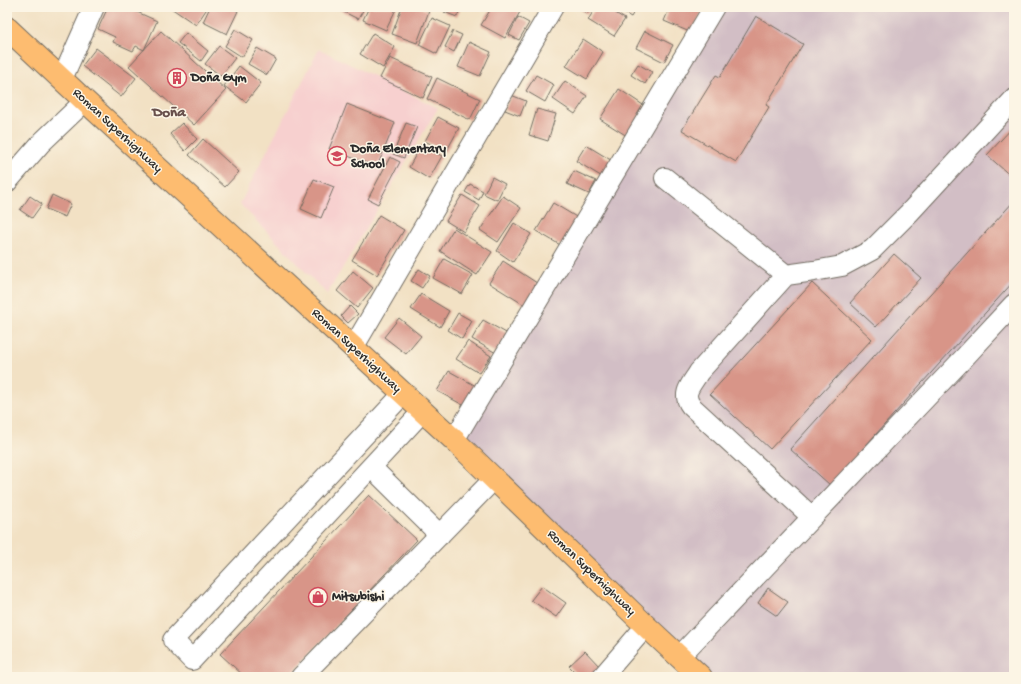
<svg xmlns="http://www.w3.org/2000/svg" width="1021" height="684" font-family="'Gochi Hand',sans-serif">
<rect width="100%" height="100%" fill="#fcf5e5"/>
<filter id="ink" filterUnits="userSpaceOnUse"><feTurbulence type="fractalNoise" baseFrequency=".025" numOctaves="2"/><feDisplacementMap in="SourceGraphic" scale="8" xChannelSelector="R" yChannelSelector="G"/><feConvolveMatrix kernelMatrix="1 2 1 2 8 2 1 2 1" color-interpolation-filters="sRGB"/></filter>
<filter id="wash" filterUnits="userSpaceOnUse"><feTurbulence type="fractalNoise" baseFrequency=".012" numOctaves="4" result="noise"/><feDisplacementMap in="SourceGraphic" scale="16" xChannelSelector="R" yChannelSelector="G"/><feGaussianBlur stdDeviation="0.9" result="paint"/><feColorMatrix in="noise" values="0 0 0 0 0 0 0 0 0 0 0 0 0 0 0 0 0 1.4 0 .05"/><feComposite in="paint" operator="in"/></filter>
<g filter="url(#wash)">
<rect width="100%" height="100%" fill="#f2e1c4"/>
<!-- built -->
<path fill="#f7d0cf" d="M 319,49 L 438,108 L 327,294 L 240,204 Z"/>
<!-- industrial -->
<path fill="#d2bec5" d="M 712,7 L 1014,7 L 1014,677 L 706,677 L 454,440 Z"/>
<g id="blocks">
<!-- building -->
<path fill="#d89588" d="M 108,7 L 126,7 L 157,21 L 144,50 L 136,46 L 133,51 L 113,42 L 115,37 L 98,29 Z
M 171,7 L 208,7 L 196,25 L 171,8 Z
M 210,7 L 230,7 L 238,11 L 227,34 L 203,22 Z
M 339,7 L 365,7 L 358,19 L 338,9 Z
M 369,7 L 397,7 L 386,30 L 363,20 Z
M 402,7 L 419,7 L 429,11 L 417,43 L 392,34 Z
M 446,7 L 461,7 L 457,17 L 444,12 Z
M 492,7 L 511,7 L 520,12 L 505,38 L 481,25 Z
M 577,7 L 592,7 L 587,14 Z
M 596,7 L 606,7 L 625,19 L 614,36 L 588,20 Z
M 614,7 L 637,7 L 631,17 Z
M 670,7 L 696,7 L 703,10 L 692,33 L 664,21 Z
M 756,16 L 803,44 L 766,105 L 769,107 L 736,162 L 682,130 L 716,75 L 720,77 Z
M 518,17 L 529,23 L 519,40 L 509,35 Z
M 432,18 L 450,26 L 437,54 L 419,45 Z
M 235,29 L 253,40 L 242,57 L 225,46 Z
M 161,31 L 226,90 L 194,125 L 129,66 Z
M 453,31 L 462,35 L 454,52 L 445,47 Z
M 645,31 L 673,45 L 664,62 L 636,48 Z
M 186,33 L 208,51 L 201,61 L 178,43 Z
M 373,33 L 395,47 L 383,68 L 360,54 Z
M 583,39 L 603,52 L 587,79 L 566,66 Z
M 469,42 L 491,52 L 480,76 L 458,67 Z
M 219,46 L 235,58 L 221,76 L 205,64 Z
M 96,48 L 136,78 L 121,97 L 82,66 Z
M 257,48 L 276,59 L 267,75 L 248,64 Z
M 390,58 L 432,77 L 423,98 L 380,78 Z
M 638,64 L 652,72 L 645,84 L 631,75 Z
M 239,66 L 261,83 L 246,102 L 224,86 Z
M 536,75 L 554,85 L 545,102 L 526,91 Z
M 437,78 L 480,99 L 470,120 L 427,99 Z
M 565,81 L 587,96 L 575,114 L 553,99 Z
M 619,89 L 646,107 L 627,136 L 600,119 Z
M 511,95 L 526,101 L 520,116 L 505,110 Z
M 347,104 L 395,123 L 377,167 L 329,149 Z
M 537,109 L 556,114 L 548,141 L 529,135 Z
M 438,117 L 459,128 L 446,152 L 425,141 Z
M 182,123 L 197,139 L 185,151 L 170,134 Z
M 406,123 L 417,127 L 404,158 L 393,154 Z
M 1014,126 L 1014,179 L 987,155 Z
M 203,139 L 239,172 L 225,187 L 189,155 Z
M 421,145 L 442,156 L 429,179 L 409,167 Z
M 586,145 L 614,162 L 604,178 L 576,161 Z
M 390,157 L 400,162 L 378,204 L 368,199 Z
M 574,171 L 596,181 L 589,194 L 567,184 Z
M 492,177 L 505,184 L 497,200 L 484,194 Z
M 314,179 L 334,187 L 321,218 L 301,209 Z
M 470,184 L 483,191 L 479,200 L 465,192 Z
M 52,195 L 71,204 L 65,217 L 46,209 Z
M 462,195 L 480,206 L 464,232 L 446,221 Z
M 30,196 L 42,204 L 32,218 L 20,210 Z
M 503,196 L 521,208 L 498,242 L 480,230 Z
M 1014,201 L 1014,281 L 830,485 L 790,449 Z
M 553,203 L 578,218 L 562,246 L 536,231 Z
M 379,215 L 404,230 L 377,275 L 352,260 Z
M 514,223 L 531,234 L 513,262 L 497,251 Z
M 454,228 L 492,252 L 477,275 L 440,251 Z
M 894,254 L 921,278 L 876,327 L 850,303 Z
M 444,259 L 473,275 L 462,294 L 433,278 Z
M 503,261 L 540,285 L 526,306 L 489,283 Z
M 419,269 L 430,276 L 422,288 L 411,281 Z
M 353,271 L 373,288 L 357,308 L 337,291 Z
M 812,283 L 872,339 L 770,449 L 710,394 Z
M 421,294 L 449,311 L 440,327 L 411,309 Z
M 350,306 L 358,314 L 348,323 L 341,316 Z
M 458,313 L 472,321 L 462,339 L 448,330 Z
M 399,318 L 421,336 L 406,354 L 384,337 Z
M 483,320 L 508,334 L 496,353 L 472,339 Z
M 468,341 L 491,356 L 479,373 L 456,359 Z
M 449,371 L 476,386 L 465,406 L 437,391 Z
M 369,495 L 417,540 L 288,677 L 245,677 L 220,654 Z
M 542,586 L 566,603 L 556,617 L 531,600 Z
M 768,588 L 788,602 L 777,616 L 758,603 Z
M 585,651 L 600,667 L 590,677 L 580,677 L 569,666 Z"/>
</g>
</g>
<g filter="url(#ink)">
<use href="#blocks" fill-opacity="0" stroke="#716b61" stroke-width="1"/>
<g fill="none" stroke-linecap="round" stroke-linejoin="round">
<!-- minor casing -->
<g stroke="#716b61" stroke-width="22">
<path id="minor" d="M 62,79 L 94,7
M 665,178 L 786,275
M 7,182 L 41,143 L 85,101
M 353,348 L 553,7
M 403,394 L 173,640 L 192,660 L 422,412
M 454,440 L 714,7
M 371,467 L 440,535
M 812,517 L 691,406 C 681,393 692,384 699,372 L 786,275 L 814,271 L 842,266 L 872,250 L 909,213 L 1014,99
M 679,657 L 962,360 L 1014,304
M 301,677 L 494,479
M 602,677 L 646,626"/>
</g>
<!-- major casing -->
<g stroke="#716b61" stroke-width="24">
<path id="major" d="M 7,28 L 85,101 L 454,440 L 646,626 L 701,677"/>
</g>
<!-- minor -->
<use href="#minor" stroke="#fff" stroke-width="20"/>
<!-- major -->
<use href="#major" stroke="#fdbc70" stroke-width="22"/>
</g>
</g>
<!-- icons -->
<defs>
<g id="building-ring" transform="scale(1)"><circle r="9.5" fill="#fcf5e5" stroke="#d1495b" stroke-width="1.5"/><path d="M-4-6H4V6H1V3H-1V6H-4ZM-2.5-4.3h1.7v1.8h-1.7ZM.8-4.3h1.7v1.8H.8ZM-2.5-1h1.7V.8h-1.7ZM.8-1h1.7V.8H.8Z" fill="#d1495b"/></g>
<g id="school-ring" transform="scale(1)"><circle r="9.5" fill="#fcf5e5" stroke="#d1495b" stroke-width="1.5"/><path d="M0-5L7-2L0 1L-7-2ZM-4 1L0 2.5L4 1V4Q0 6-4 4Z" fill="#d1495b"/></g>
<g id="shop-ring" transform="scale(1)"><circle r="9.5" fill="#fcf5e5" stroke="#d1495b" stroke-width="1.5"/><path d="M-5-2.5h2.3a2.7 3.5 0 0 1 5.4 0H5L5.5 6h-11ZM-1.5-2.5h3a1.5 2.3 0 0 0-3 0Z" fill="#d1495b"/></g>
</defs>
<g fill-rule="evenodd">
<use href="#building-ring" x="177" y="78"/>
<use href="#school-ring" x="337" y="156"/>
<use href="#shop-ring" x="318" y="597"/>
</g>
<g text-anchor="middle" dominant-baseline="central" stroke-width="3" stroke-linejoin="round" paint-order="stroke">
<!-- poi labels -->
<g font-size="13" font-weight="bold" fill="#2b2b2b" stroke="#fcf5e5" text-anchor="start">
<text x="191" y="78">Doña Gym</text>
<text x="351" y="149">Doña Elementary<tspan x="351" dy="15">School</tspan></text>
<text x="332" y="597">Mitsubishi</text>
</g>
<!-- street labels -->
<g font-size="13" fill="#2b2b2b" stroke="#fcf5e5">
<text transform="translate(117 131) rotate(43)">Roman Superhighway</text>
<text transform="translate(356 351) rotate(43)">Roman Superhighway</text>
<text transform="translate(591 573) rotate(44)">Roman Superhighway</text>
</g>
<!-- quarter labels -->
<g font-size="15" font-weight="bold" fill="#68504c" stroke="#fcf5e5">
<text x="169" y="113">Doña</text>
</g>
</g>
<!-- margin -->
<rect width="1021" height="684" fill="none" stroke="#fcf5e5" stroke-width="24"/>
</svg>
